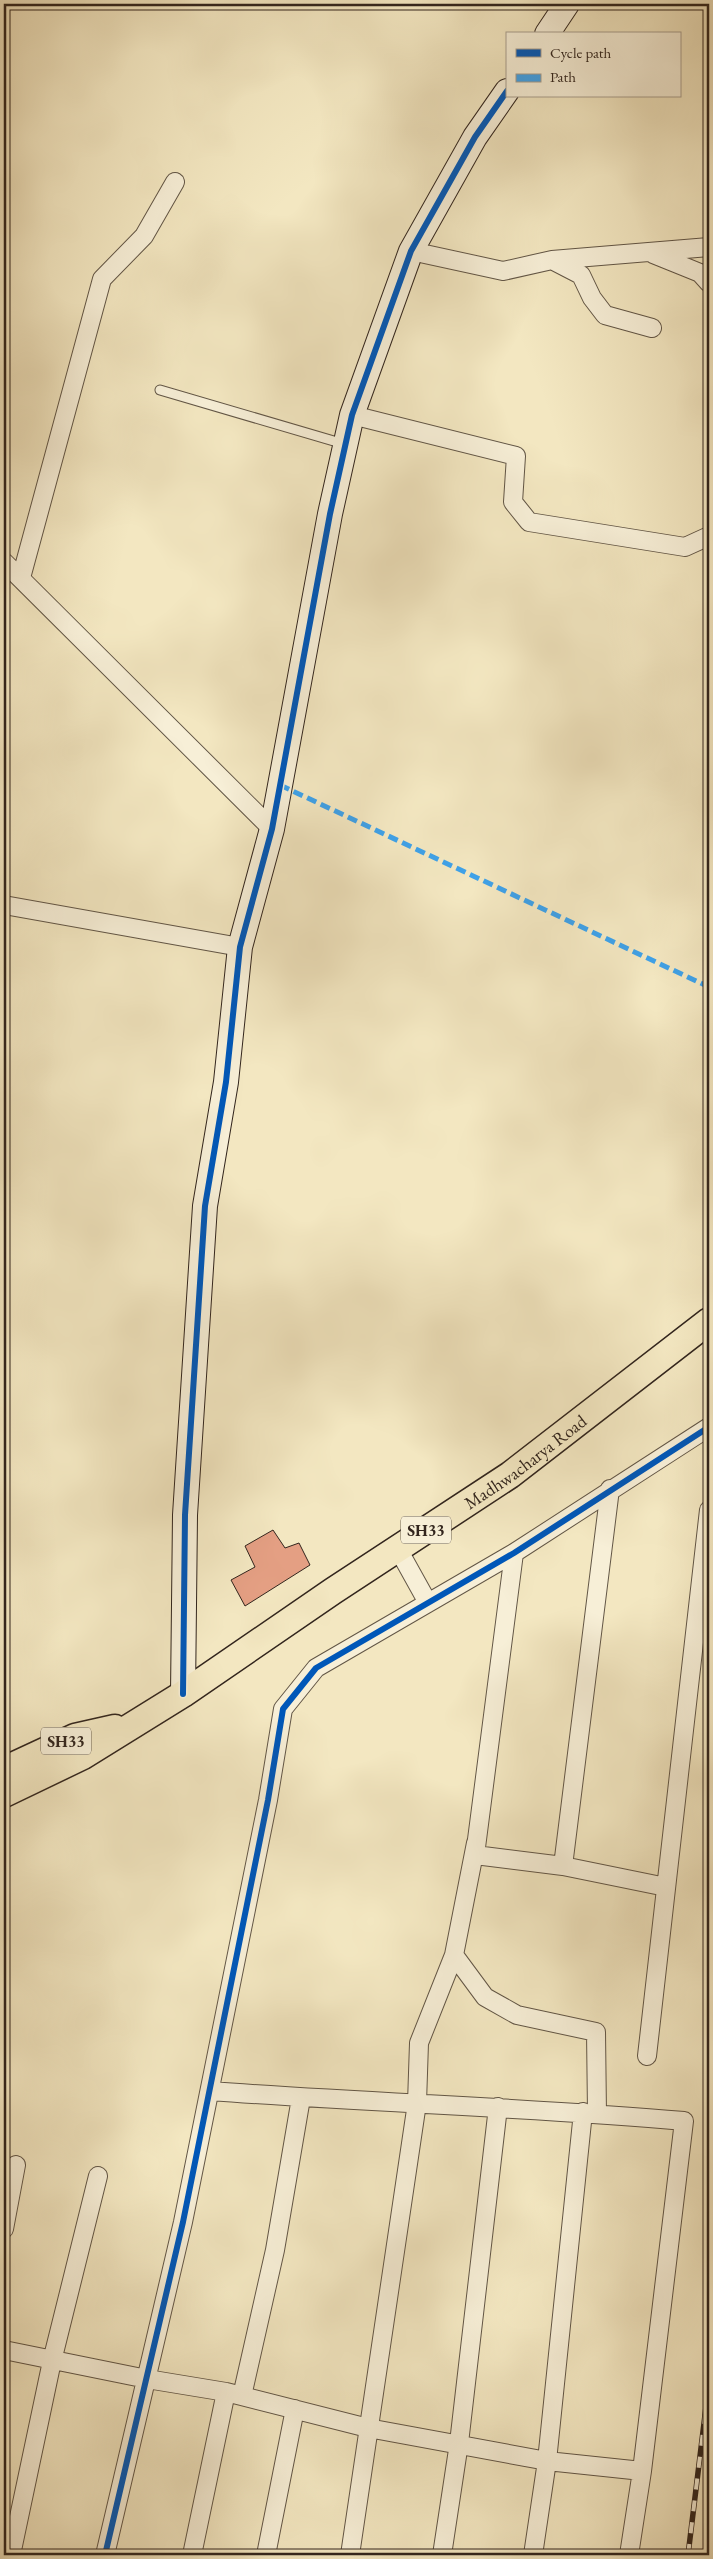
<svg xmlns="http://www.w3.org/2000/svg" width="713" height="2559" font-family="'EB Garamond',serif">
<rect width="100%" height="100%" fill="#f3e7c1"/>
<filter id="stains"><feTurbulence type="fractalNoise" baseFrequency=".004" numOctaves="4"/><feColorMatrix values="0 0 0 0 .2 0 0 0 0 .09 0 0 0 0 .02 0 0 0 .5 -.17"/></filter>
<radialGradient id="worn" r=".72"><stop offset=".6" stop-color="#630" stop-opacity="0"/><stop offset="1" stop-color="#630" stop-opacity=".3"/></radialGradient>
<!-- building -->
<path fill="#e49f83" stroke="#32251d" d="M 273,1530 L 285,1548 L 299,1543 L 310,1565 L 245,1606 L 231,1580 L 255,1567 L 245,1546 Z"/>
<g fill="none" stroke-linecap="round" stroke-linejoin="round">
<!-- lane casing -->
<g stroke="#625646" stroke-width="11">
<path id="lane" d="M 160,390 L 344,444"/>
</g>
<!-- street casing -->
<g stroke="#625646" stroke-width="20">
<path id="street" d="M 411,251 L 503,271 L 552,260 L 709,247
M 653,254 L 700,273 L 709,283
M 552,260 L 581,275 L 592,298 L 605,315 L 652,328
M 352,415 L 516,456 L 513,502 L 529,522 L 685,547 L 709,536
M 4,562 L 272,829
M 21,578 L 102,279 L 144,236 L 175,182
M 4,905 L 240,947
M 398,1549 L 428,1603
M 514,1553 L 475,1855 L 563,1866 L 666,1887
M 563,1866 L 610,1489
M 454,1955 L 485,1997 L 517,2015 L 596,2032 L 597,2113
M 647,2056 L 709,1510
M 210,2091 C 368,2103 526,2107 684,2121 L 642,2471 L 629,2555
M 4,2229 L 16,2165
M 4,2350 L 147,2379 L 226,2392 L 368,2428 L 547,2461 L 642,2471
M 242,2396 L 275,2250 L 301,2098
M 11,2555 L 52,2361 L 98,2176
M 105,2555 L 183,2222 L 268,1800 L 283,1709 L 316,1668 L 514,1553 L 709,1427
M 192,2555 L 226,2392
M 266,2555 L 295,2409
M 350,2555 L 417,2103 L 419,2043 L 454,1955 L 476,1843
M 442,2555 L 459,2443 L 498,2107
M 533,2555 L 547,2461 L 583,2112"/>
</g>
<!-- secondary casing -->
<g stroke="#32251d" stroke-width="26">
<path id="secondary" d="M 547,34 L 567,4
M 183,1694 L 185,1515 L 205,1206 L 226,1082 L 240,947 L 272,829 L 330,514 L 352,415 L 411,251 L 475,137 L 507,91"/>
</g>
<!-- primary casing -->
<g stroke="#32251d" stroke-width="29">
<g id="primary">
<path d="M 4,1770 L 75,1737 L 115,1728"/>
<path id="s1" d="M 4,1794 L 83,1756 L 183,1694 L 333,1591 L 510,1475 L 709,1321"/>
</g>
</g>
<!-- lane -->
<use href="#lane" stroke="#f7efd7" stroke-width="9"/>
<!-- street -->
<use href="#street" stroke="#f7efd7" stroke-width="18"/>
<!-- secondary -->
<use href="#secondary" stroke="#f7efd7" stroke-width="24"/>
<!-- primary -->
<use href="#primary" stroke="#f3e7c1" stroke-width="26"/>
<!-- rail casing -->
<g stroke="#32251d" stroke-width="5.5">
<path id="rail" d="M 688,2555 L 709,2382"/>
</g>
<!-- rail -->
<use href="#rail" stroke="#f7efd7" stroke-width="4" stroke-dasharray="11" stroke-linecap="butt"/>
<!-- quiet -->
<path stroke="#3ea2ea" stroke-width="5" stroke-dasharray="10 5" stroke-linecap="butt" d="M 280,785 L 709,987"/>
<!-- cycleway casing -->
<g stroke="#f7efd7" stroke-width="9">
<path id="cycleway" d="M 183,1694 L 185,1515 L 205,1206 L 226,1082 L 240,947 L 272,829 L 330,514 L 352,415 L 411,251 L 475,137 L 507,91
M 105,2555 L 183,2222 L 268,1800 L 283,1709 L 316,1668 L 514,1553 L 709,1427"/>
</g>
<!-- cycleway -->
<use href="#cycleway" stroke="#0057b8" stroke-width="6"/>
</g>
<g text-anchor="middle" dominant-baseline="central" stroke-width="4" stroke-linejoin="round" paint-order="stroke">
<!-- shield labels -->
<g fill="#f7efd7" stroke="#6d6255" stroke-width="1">
<rect x="401" y="1516.5" width="50" height="27" rx="4"/>
<rect x="41" y="1727.5" width="50" height="27" rx="4"/>
</g>
<g font-size="16" font-weight="bold" fill="#32251d">
<text x="426" y="1530">SH33</text>
<text x="66" y="1741">SH33</text>
</g>
<!-- street labels -->
<g font-size="18" fill="#32251d" stroke="#f7efd7">
<text stroke="none"><textPath href="#s1" startOffset="619">Madhwacharya Road</textPath></text>
</g>
</g>
<!-- margin -->
<rect width="713" height="2559" fill="none" stroke="#f3e7c1" stroke-width="20"/>
<rect x="5" y="5" width="703" height="2549" fill="none" stroke="#32251d" stroke-width="2.5"/>
<rect x="10" y="10" width="693" height="2539" fill="none" stroke="#32251d"/>
<!-- legend -->
<rect x="506" y="32" width="175" height="65" fill="#f7efd7" stroke="#a89e8d"/>
<rect x="516" y="49" width="25" height="8" fill="#0057b8" stroke="#a89e8d"/>
<text x="550" y="58" font-size="15" fill="#32251d">Cycle path</text>
<rect x="516" y="74" width="25" height="8" fill="#3ea2ea" stroke="#a89e8d"/>
<text x="550" y="82" font-size="15" fill="#32251d">Path</text>
<rect width="100%" height="100%" filter="url(#stains)"/>
<rect width="100%" height="100%" fill="url(#worn)"/>
</svg>
